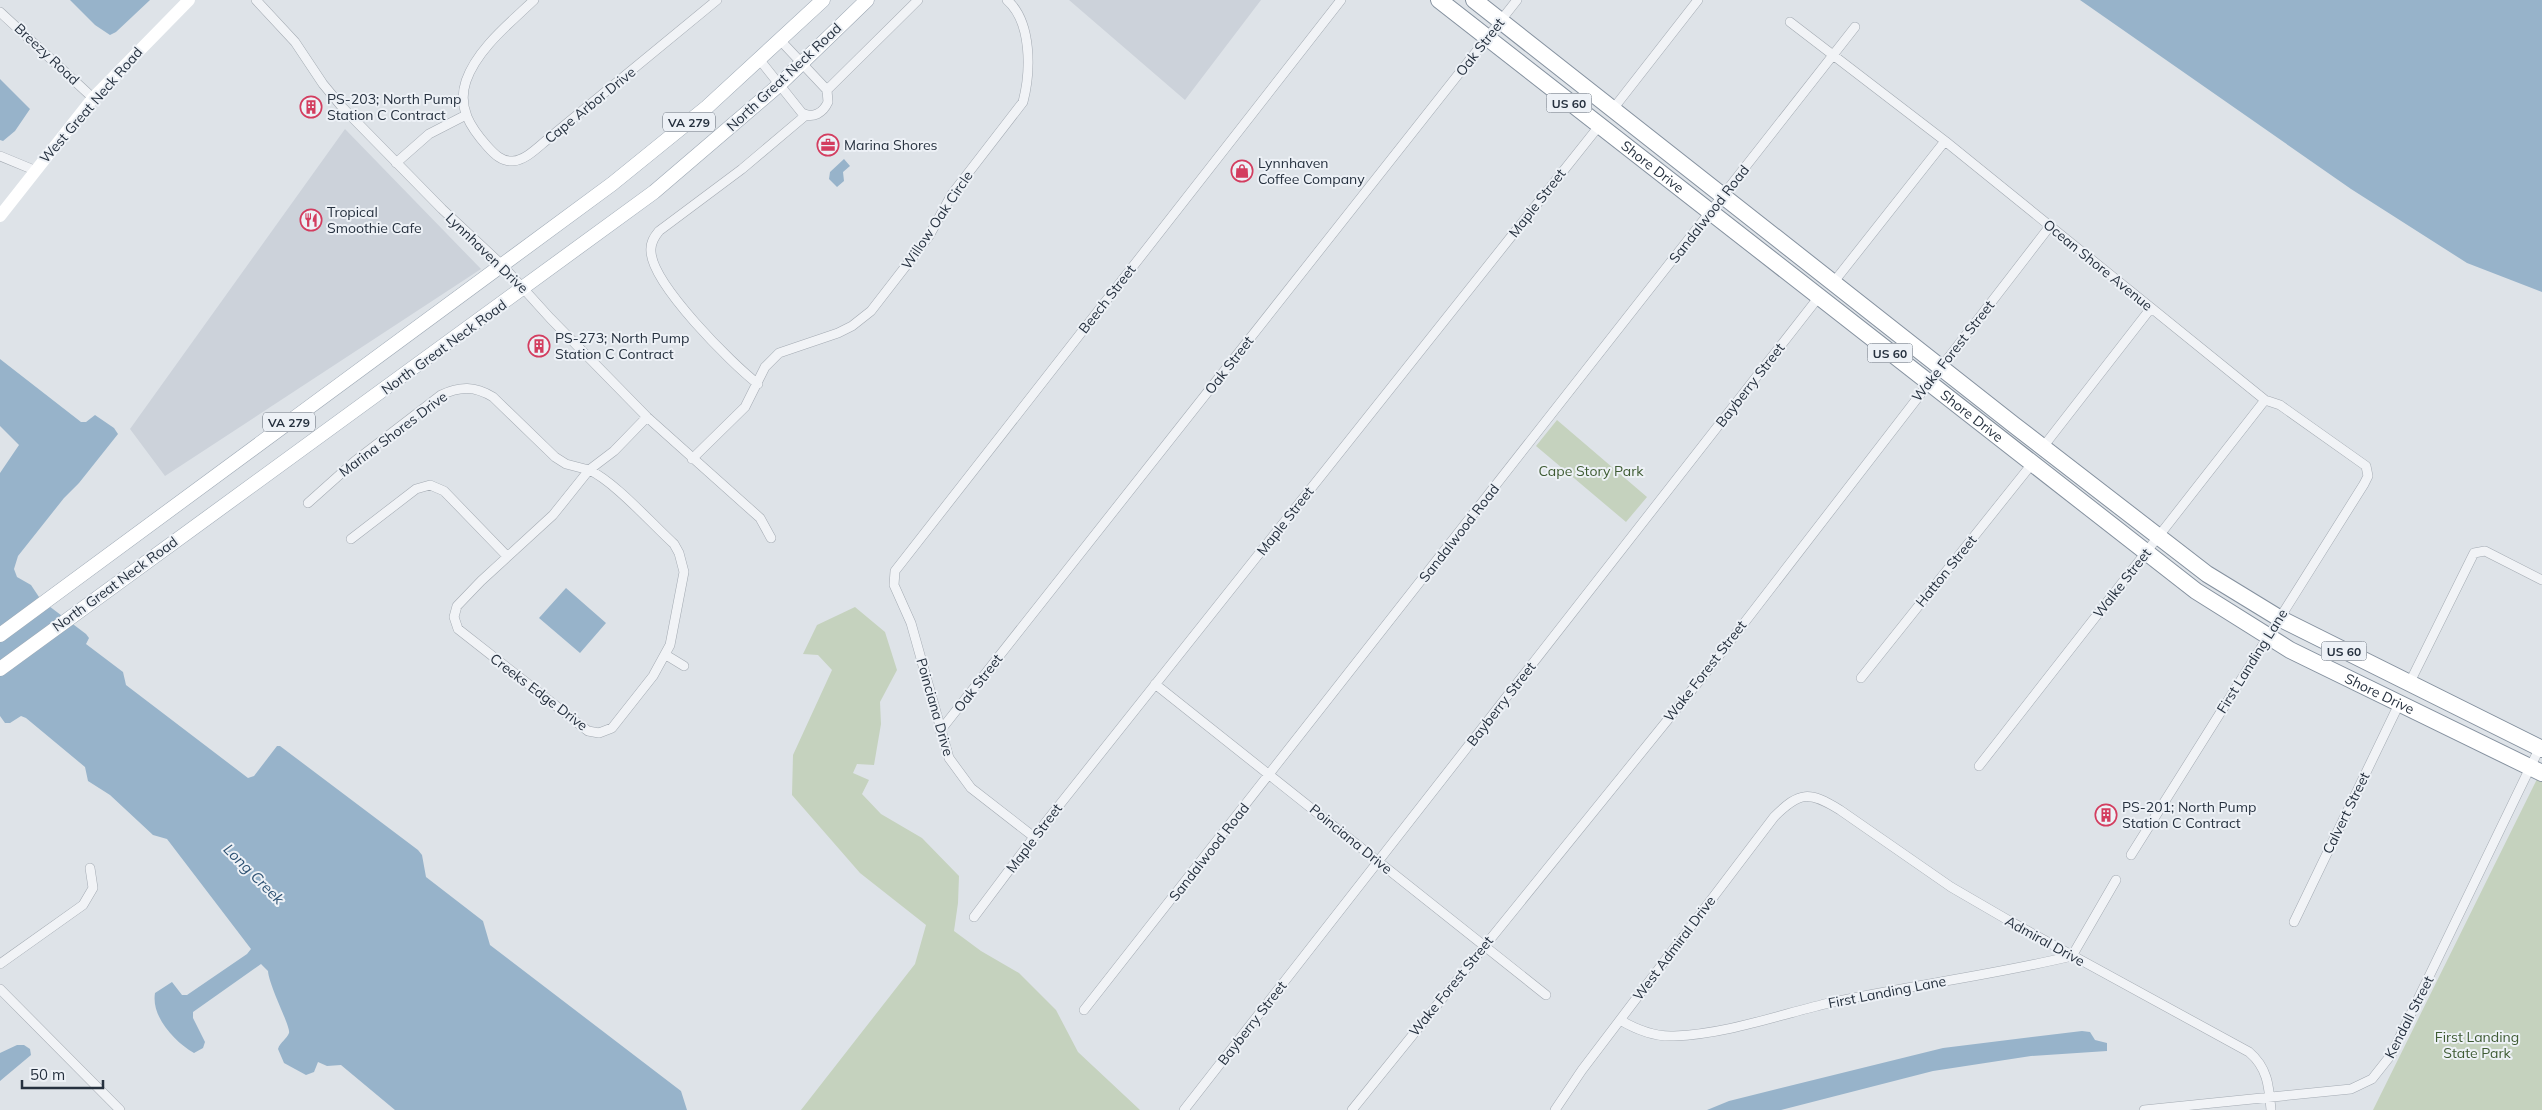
<svg xmlns="http://www.w3.org/2000/svg" width="2542" height="1110" font-family="Mulish,sans-serif">
<rect width="100%" height="100%" fill="#dee3e8"/>
<!-- built -->
<path fill="#ccd2da" d="M 1069,0 L 1261,0 L 1185,100 Z
M 345,129 L 481,269 L 165,476 L 130,429 Z"/>
<!-- green -->
<path fill="#c5d2be" d="M 1557,420 L 1647,497 L 1626,522 L 1536,446 Z
M 855,607 L 885,632 L 897,670 L 880,702 L 881,724 L 874,765 L 857,764 L 853,773 L 869,780 L 862,794 L 881,814 L 922,838 L 959,876 L 958,903 L 954,931 L 981,951 L 1019,973 L 1056,1010 L 1078,1052 L 1140,1110 L 801,1110 L 915,964 L 926,925 L 860,873 L 792,795 L 793,755 L 832,670 L 818,655 L 803,654 L 817,625 Z
M 2542,769 L 2542,1110 L 2373,1110 Z"/>
<!-- water -->
<path fill="#97b3ca" d="M 70,0 L 150,0 L 116,32 L 110,35 L 95,25 Z
M 2080,0 L 2542,0 L 2542,292 L 2467,263 L 2351,189 Z
M 0,79 L 30,109 L 15,131 L 3,141 L 0,140 Z
M 844,159 L 850,166 L 843,172 L 844,181 L 837,187 L 829,179 L 830,172 Z
M 0,359 L 81,422 L 86,422 L 95,415 L 114,428 L 118,434 L 79,483 L 64,498 L 18,556 L 14,569 L 17,577 L 31,585 L 41,600 L 86,634 L 89,638 L 86,644 L 123,672 L 126,685 L 248,778 L 254,776 L 277,746 L 280,746 L 418,850 L 422,855 L 426,877 L 483,921 L 490,945 L 681,1091 L 687,1110 L 395,1110 L 341,1065 L 327,1066 L 318,1062 L 314,1072 L 306,1075 L 284,1063 L 278,1049 C 280,1042 287,1039 289,1033 C 291,1027 269,986 268,971 L 261,964 L 193,1012 L 193,1018 L 205,1042 L 203,1048 L 194,1053 C 175,1042 151,1017 155,993 L 172,982 L 182,995 L 187,995 L 247,954 L 251,949 L 167,839 L 153,835 L 110,795 L 88,781 L 85,767 L 26,718 L 21,716 L 10,723 L 5,723 L 0,716 L 0,473 L 19,445 L 0,426 Z
M 566,588 L 606,623 L 580,653 L 539,618 Z
M 2082,1031 L 2090,1032 L 2095,1040 L 2107,1043 L 2107,1051 L 2031,1056 L 1933,1071 L 1781,1110 L 1707,1110 L 1729,1101 L 1943,1048 Z
M 17,1045 L 24,1045 L 30,1049 L 31,1055 L 0,1081 L 0,1053 Z"/>
<g fill="none" stroke-linecap="round" stroke-linejoin="round">
<!-- street casing -->
<g stroke="#a3aab2" stroke-width="10">
<path id="street" d="M 256,0 L 295,42 L 323,84 L 342,107 L 442,209 L 502,265 L 550,318 L 647,417 L 760,518 L 771,538
M 534,0 C 510,23 477,49 466,81 C 457,108 471,128 487,146 C 494,154 502,162 513,161 C 526,160 538,147 548,139 L 717,0
M 0,12 L 93,98
M 1790,22 L 1945,141 L 2265,400 L 2280,405 L 2366,466 L 2368,476 L 2364,484 L 2131,855
M 759,59 L 802,113 C 813,119 823,113 828,102 L 827,90 L 780,40
M 827,90 L 918,0
M 1613,109 L 1698,0
M 0,156 L 34,170
M 396,163 L 429,134 L 466,115
M 1833,283 L 1945,141
M 758,384 C 731,363 653,285 651,252 C 650,243 654,237 659,231 L 742,169 L 806,115
M 2043,447 L 2151,308
M 692,459 L 745,407 L 765,367 L 779,353 L 838,333 L 852,326 L 871,311 L 929,236 L 952,194 L 1023,102 C 1031,71 1032,22 1007,0
M 589,470 C 614,481 652,524 674,544 L 679,553 L 684,572 L 670,645 L 653,676 L 612,728 L 599,733 L 588,731 L 458,629 L 454,617 L 457,606 L 481,581 L 553,515 Z
M 308,503 L 355,461 L 441,395 C 460,386 475,386 493,397 L 555,457 L 566,464 L 589,470 L 614,451 L 647,417
M 351,539 L 416,489 L 430,485 L 444,491 L 507,556
M 666,655 L 684,666
M 1861,678 L 2031,465
M 1155,684 L 1546,995
M 2409,684 L 2474,553 L 2485,551 L 2542,580
M 940,731 L 1517,0
M 1979,766 L 2265,400
M 1034,837 L 971,788 L 949,758 L 911,623 L 894,585 L 895,571 L 1341,0
M 974,917 L 1034,837 L 1599,126
M 2294,922 L 2399,704
M 0,964 L 83,905 L 93,888 L 90,868
M 0,989 L 120,1110
M 1084,1010 L 1855,27
M 1620,1020 C 1637,1030 1654,1037 1674,1036 C 1728,1034 1781,1014 1833,1002 C 1913,985 1993,975 2072,956 L 2116,880
M 1184,1110 L 1818,298
M 1352,1110 L 1704,675 L 2050,226
M 1555,1110 L 1582,1070 L 1774,817 C 1800,791 1809,791 1840,810 L 1951,887 L 2013,923 L 2249,1052 C 2268,1068 2269,1087 2271,1110
M 2144,1110 L 2351,1089 L 2372,1079 L 2391,1055 L 2541,745"/>
</g>
<!-- primary casing -->
<g stroke="#9da8b4" stroke-width="15">
<path id="primary" d="M 0,635 L 612,184 L 707,107 L 823,0
M 0,669 L 654,192 L 779,85 L 867,0"/>
</g>
<!-- highway casing -->
<g stroke="#85919f" stroke-width="18">
<g id="highway">
<path id="s1" d="M 1439,0 L 2196,591 L 2290,650 L 2542,773"/>
<path d="M 1474,0 L 2014,425 L 2207,574 L 2279,618 L 2542,749"/>
</g>
</g>
<!-- street -->
<use href="#street" stroke="#f1f3f6" stroke-width="9"/>
<!-- secondary -->
<path stroke="#fff" stroke-width="12" d="M 0,216 L 93,98 L 189,0"/>
<!-- primary -->
<use href="#primary" stroke="#fff" stroke-width="14"/>
<!-- highway -->
<use href="#highway" stroke="#fff" stroke-width="16"/>
</g>
<!-- icons -->
<defs>
<g id="building-ring" transform="scale(1.125)"><circle r="9.5" fill="#edf1f6" stroke="#d33d5f" stroke-width="1.5"/><path d="M-4-6H4V6H1V3H-1V6H-4ZM-2.5-4.3h1.7v1.8h-1.7ZM.8-4.3h1.7v1.8H.8ZM-2.5-1h1.7V.8h-1.7ZM.8-1h1.7V.8H.8Z" fill="#d33d5f"/></g>
<g id="office-ring" transform="scale(1.125)"><circle r="9.5" fill="#edf1f6" stroke="#d33d5f" stroke-width="1.5"/><path d="M-6-3h4V-5.5h4V-3h4V5H-6ZM-1-4.5V-3h2v-1.5ZM-6 0V1H6V0Z" fill="#d33d5f"/></g>
<g id="shop-ring" transform="scale(1.125)"><circle r="9.5" fill="#edf1f6" stroke="#d33d5f" stroke-width="1.5"/><path d="M-5-2.5h2.3a2.7 3.5 0 0 1 5.4 0H5L5.5 6h-11ZM-1.5-2.5h3a1.5 2.3 0 0 0-3 0Z" fill="#d33d5f"/></g>
<g id="restaurant-ring" transform="scale(1.125)"><circle r="9.5" fill="#edf1f6" stroke="#d33d5f" stroke-width="1.5"/><path d="M-5-6h1v4h1v-4h1v4h1v-4h1v5L-1.5 .5V6h-2V.5L-5-1ZM5-6V6H3V1.5H1.5Q1.5-4 5-6Z" fill="#d33d5f"/></g>
</defs>
<g fill-rule="evenodd">
<use href="#building-ring" x="311" y="107"/>
<use href="#office-ring" x="828" y="145"/>
<use href="#shop-ring" x="1242" y="171"/>
<use href="#restaurant-ring" x="311" y="220"/>
<use href="#building-ring" x="539" y="346"/>
<use href="#building-ring" x="2106" y="815"/>
</g>
<g text-anchor="middle" dominant-baseline="central" stroke-width="4" stroke-linejoin="round" paint-order="stroke">
<!-- shield labels -->
<g fill="#edf1f6" stroke="#626b76" stroke-width="1">
<rect x="1546.5" y="93.5" width="45" height="19" rx="4"/>
<rect x="663" y="112.5" width="52" height="19" rx="4"/>
<rect x="1867.5" y="343.5" width="45" height="19" rx="4"/>
<rect x="263" y="412.5" width="52" height="19" rx="4"/>
<rect x="2321.5" y="641.5" width="45" height="19" rx="4"/>
</g>
<g font-size="12" font-weight="bold" fill="#26313f">
<text x="1569" y="103">US 60</text>
<text x="689" y="122">VA 279</text>
<text x="1890" y="353">US 60</text>
<text x="289" y="422">VA 279</text>
<text x="2344" y="651">US 60</text>
</g>
<!-- street labels -->
<g font-size="14" fill="#26313f" stroke="#edf1f6">
<text transform="translate(1480 47) rotate(-52)">Oak Street</text>
<text transform="translate(47 54) rotate(43)">Breezy Road</text>
<text transform="translate(784 77) rotate(-43)">North Great Neck Road</text>
<text transform="translate(91 105) rotate(-49)">West Great Neck Road</text>
<text transform="translate(590 105) rotate(-39)">Cape Arbor Drive</text>
<text stroke="none"><textPath href="#s1" startOffset="271">Shore Drive</textPath></text>
<text transform="translate(1537 203) rotate(-52)">Maple Street</text>
<text transform="translate(1709 214) rotate(-52)">Sandalwood Road</text>
<text transform="translate(937 220) rotate(-56)">Willow Oak Circle</text>
<text transform="translate(487 253) rotate(44)">Lynnhaven Drive</text>
<text transform="translate(2098 265) rotate(39)">Ocean Shore Avenue</text>
<text transform="translate(1107 299) rotate(-52)">Beech Street</text>
<text transform="translate(444 347) rotate(-36)">North Great Neck Road</text>
<text transform="translate(1953 351) rotate(-52)">Wake Forest Street</text>
<text transform="translate(1229 365) rotate(-52)">Oak Street</text>
<text transform="translate(1750 385) rotate(-52)">Bayberry Street</text>
<text stroke="none"><textPath href="#s1" startOffset="676">Shore Drive</textPath></text>
<text transform="translate(393 434) rotate(-37)">Marina Shores Drive</text>
<text transform="translate(1285 521) rotate(-52)">Maple Street</text>
<text transform="translate(1459 533) rotate(-52)">Sandalwood Road</text>
<text transform="translate(1946 571) rotate(-51)">Hatton Street</text>
<text transform="translate(2122 583) rotate(-52)">Walke Street</text>
<text transform="translate(115 584) rotate(-36)">North Great Neck Road</text>
<text transform="translate(2252 661) rotate(-58)">First Landing Lane</text>
<text transform="translate(1705 671) rotate(-52)">Wake Forest Street</text>
<text transform="translate(978 683) rotate(-52)">Oak Street</text>
<text transform="translate(539 692) rotate(37)">Creeks Edge Drive</text>
<text stroke="none"><textPath href="#s1" startOffset="1171">Shore Drive</textPath></text>
<text transform="translate(1501 704) rotate(-52)">Bayberry Street</text>
<text transform="translate(935 707) rotate(74)">Poinciana Drive</text>
<text transform="translate(2346 813) rotate(-64)">Calvert Street</text>
<text transform="translate(1034 838) rotate(-53)">Maple Street</text>
<text transform="translate(1351 839) rotate(39)">Poinciana Drive</text>
<text transform="translate(1209 852) rotate(-52)">Sandalwood Road</text>
<text transform="translate(2045 941) rotate(29)">Admiral Drive</text>
<text transform="translate(1674 948) rotate(-53)">West Admiral Drive</text>
<text transform="translate(1451 986) rotate(-51)">Wake Forest Street</text>
<text transform="translate(1887 992) rotate(-11)">First Landing Lane</text>
<text transform="translate(2409 1017) rotate(-63)">Kendall Street</text>
<text transform="translate(1252 1023) rotate(-52)">Bayberry Street</text>
</g>
<!-- poi labels -->
<g font-size="14" fill="#26313f" stroke="#edf1f6" text-anchor="start">
<text x="327" y="99">PS-203; North Pump<tspan x="327" dy="16">Station C Contract</tspan></text>
<text x="844" y="145">Marina Shores</text>
<text x="1258" y="163">Lynnhaven<tspan x="1258" dy="16">Coffee Company</tspan></text>
<text x="327" y="212">Tropical<tspan x="327" dy="16">Smoothie Cafe</tspan></text>
<text x="555" y="338">PS-273; North Pump<tspan x="555" dy="16">Station C Contract</tspan></text>
<text x="2122" y="807">PS-201; North Pump<tspan x="2122" dy="16">Station C Contract</tspan></text>
</g>
<!-- park labels -->
<g font-size="14" fill="#3e5b33" stroke="#edf1f6">
<text x="1591" y="471">Cape Story Park</text>
<text x="2477" y="1037">First Landing<tspan x="2477" dy="16">State Park</tspan></text>
</g>
<!-- water labels -->
<g font-size="15" font-style="italic" fill="#2f5374" stroke="#edf1f6">
<text transform="translate(254 874) rotate(45)">Long Creek</text>
</g>
</g>
<!-- scale -->
<path d="M22 1080v8h81v-8" fill="none" stroke="#26313f" stroke-width="2.5"/>
<text x="30" y="1080" font-size="15" fill="#26313f" stroke="#edf1f6" stroke-width="4" paint-order="stroke">50 m</text>
</svg>
